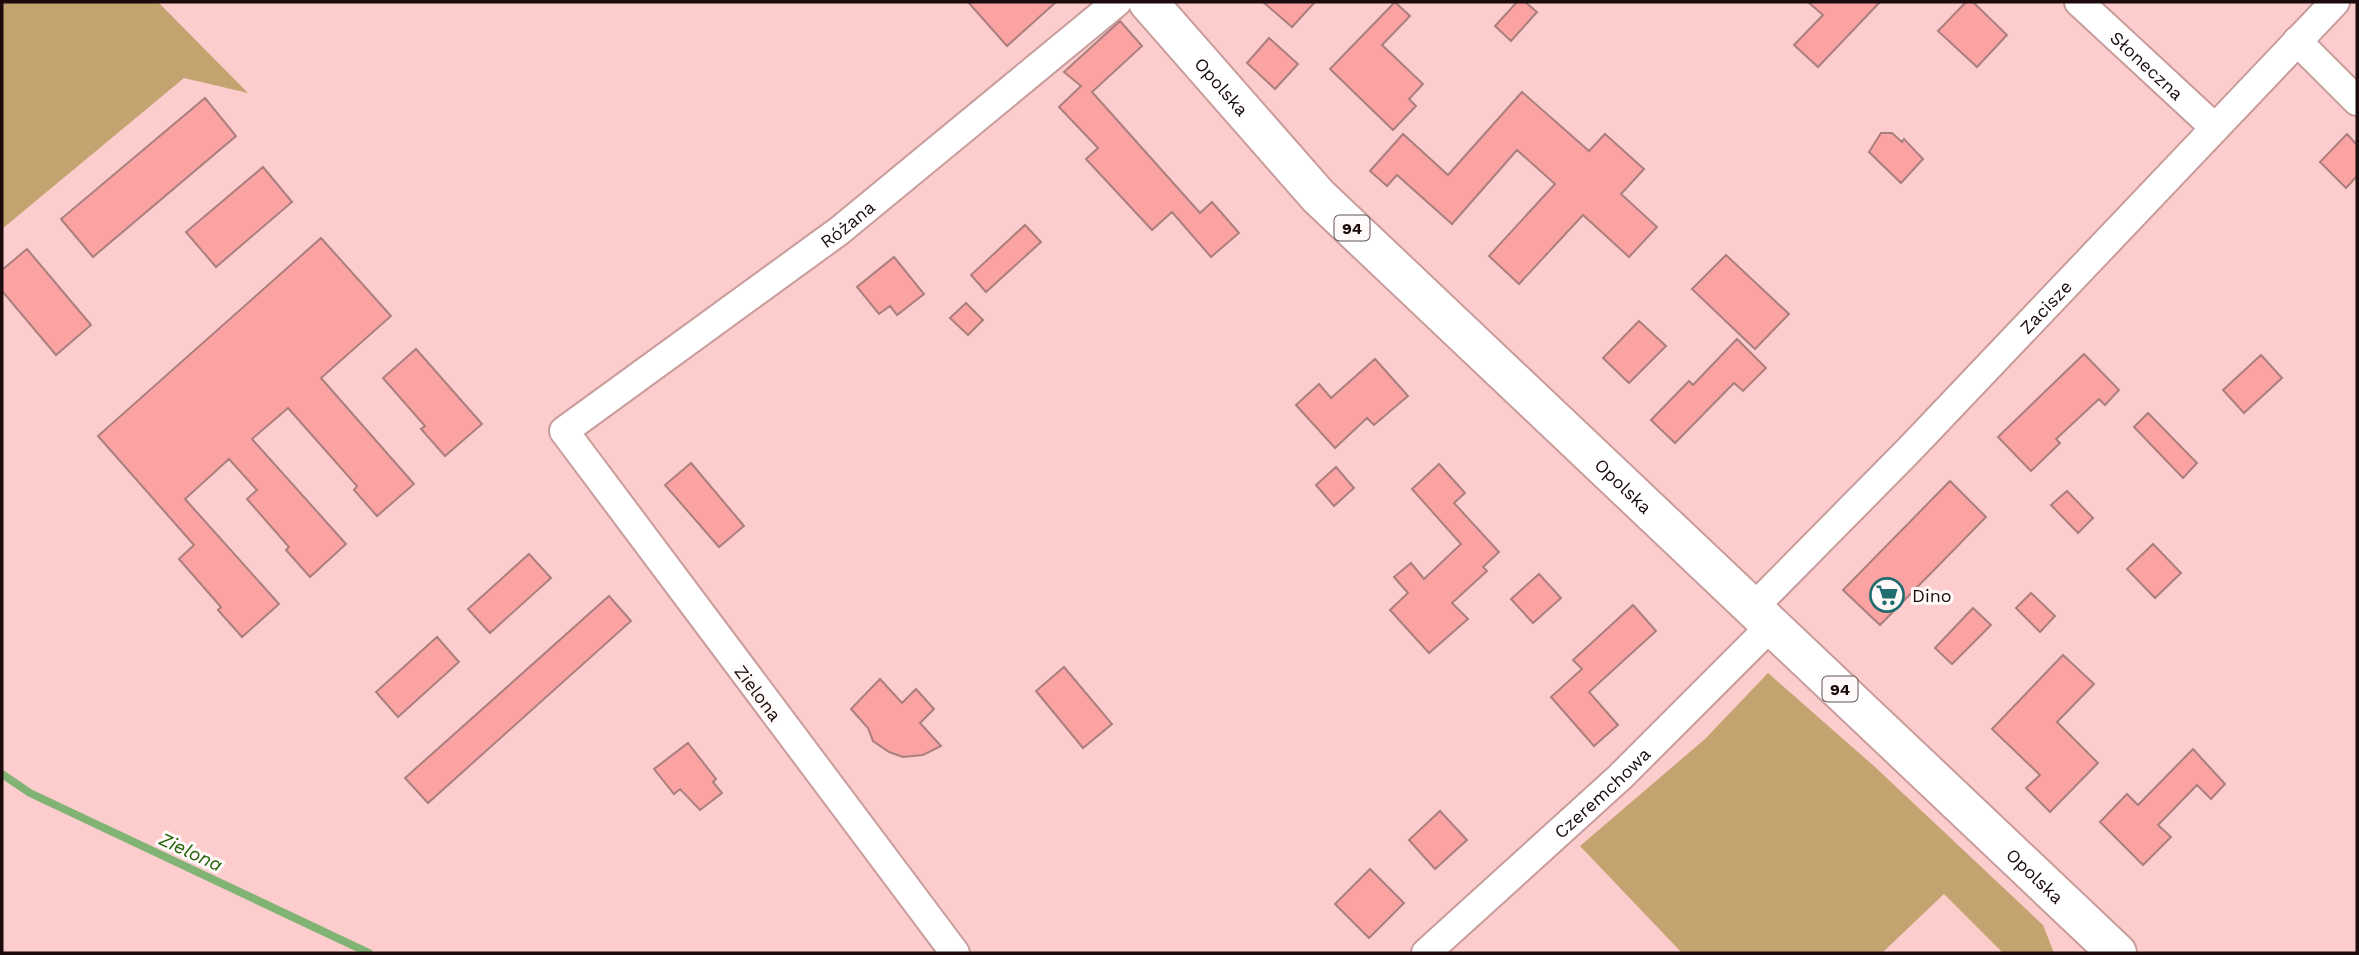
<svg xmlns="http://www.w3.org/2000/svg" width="2359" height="955" font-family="'Work Sans',sans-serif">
<rect width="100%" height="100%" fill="#fccdcc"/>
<!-- green -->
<path fill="#c3a471" d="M 2,2 L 158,2 L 248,93 L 184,78 L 2,229 Z
M 1768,673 L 1875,767 L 2043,925 L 2054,953 L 2003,953 L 1944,894 L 1882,953 L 1682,953 L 1580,846 L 1705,739 Z"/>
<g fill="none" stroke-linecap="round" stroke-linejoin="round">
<!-- stream -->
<path stroke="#81b474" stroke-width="8" d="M 2,774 L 30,793 L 369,953"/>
</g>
<!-- building -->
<path fill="#fba2a3" stroke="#aa7f7e" stroke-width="2" d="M 968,2 L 1056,2 L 1007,46 Z
M 1263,2 L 1315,2 L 1292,27 Z
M 1395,2 L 1410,16 L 1382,45 L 1423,84 L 1409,99 L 1416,106 L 1393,130 L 1330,69 Z
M 1517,2 L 1525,2 L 1537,12 L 1511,41 L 1495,26 Z
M 1808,2 L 1880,2 L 1818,67 L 1794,45 L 1823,15 Z
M 1966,2 L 1973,2 L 2007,35 L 1977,67 L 1938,31 Z
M 1120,21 L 1142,46 L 1092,92 L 1200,213 L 1212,202 L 1239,233 L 1211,257 L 1172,212 L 1152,230 L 1086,159 L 1098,148 L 1059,107 L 1081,86 L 1064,72 Z
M 1269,38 L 1298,64 L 1275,89 L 1247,63 Z
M 1522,92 L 1589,151 L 1605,134 L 1644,169 L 1621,194 L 1657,227 L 1629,257 L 1583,215 L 1519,284 L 1489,256 L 1555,184 L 1517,150 L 1452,224 L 1397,175 L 1387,186 L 1370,171 L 1403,134 L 1448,175 Z
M 205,98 L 236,136 L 93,257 L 61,219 Z
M 1881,133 L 1892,133 L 1902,142 L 1904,139 L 1923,159 L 1901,183 L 1869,152 Z
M 2347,134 L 2357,145 L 2357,176 L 2346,188 L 2320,162 Z
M 263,167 L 292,202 L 216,267 L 186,232 Z
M 1025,225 L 1041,242 L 986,292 L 971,275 Z
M 321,238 L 391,316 L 321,378 L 414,484 L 377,516 L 354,490 L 357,486 L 288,408 L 252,439 L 346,544 L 310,577 L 286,550 L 289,547 L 247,499 L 257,490 L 229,459 L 185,499 L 279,604 L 242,637 L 218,610 L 221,607 L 179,559 L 194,545 L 98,436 Z
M 27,249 L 91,325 L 56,355 L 2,291 L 2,270 Z
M 1726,255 L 1789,314 L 1755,349 L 1692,289 Z
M 894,257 L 924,294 L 897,315 L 890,306 L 879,314 L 857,287 Z
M 966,303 L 983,320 L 968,335 L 950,318 Z
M 1639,321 L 1666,346 L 1629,383 L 1603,358 Z
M 1737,339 L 1766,368 L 1743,391 L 1734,383 L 1675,443 L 1651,420 L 1689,381 L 1693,385 Z
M 416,349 L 482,424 L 445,456 L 421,429 L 425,426 L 383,378 Z
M 2084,354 L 2119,390 L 2105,405 L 2099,399 L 2056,439 L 2060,443 L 2031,471 L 1998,437 Z
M 2261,355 L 2282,378 L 2244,413 L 2223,390 Z
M 1375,359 L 1408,396 L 1374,425 L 1367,418 L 1335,448 L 1296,405 L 1319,384 L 1331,398 Z
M 2148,413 L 2197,463 L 2183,478 L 2134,427 Z
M 691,463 L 744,526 L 719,547 L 665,485 Z
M 1439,464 L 1465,493 L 1454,503 L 1499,552 L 1483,567 L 1487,571 L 1452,603 L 1468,619 L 1429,653 L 1390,610 L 1408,593 L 1394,577 L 1411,563 L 1424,579 L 1461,544 L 1412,489 Z
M 1336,467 L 1354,488 L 1334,506 L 1316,485 Z
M 1950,481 L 1986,517 L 1880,625 L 1843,590 Z
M 2067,491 L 2093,518 L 2078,533 L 2051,505 Z
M 2153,544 L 2181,573 L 2155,598 L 2127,569 Z
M 529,554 L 551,578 L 490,633 L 468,609 Z
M 1539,574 L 1561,598 L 1533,623 L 1511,599 Z
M 2031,593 L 2055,616 L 2040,632 L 2016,608 Z
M 609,596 L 631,621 L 428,803 L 405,778 Z
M 1633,605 L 1656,631 L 1589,692 L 1618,725 L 1594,746 L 1551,697 L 1582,669 L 1573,660 Z
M 1973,608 L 1991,625 L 1952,664 L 1935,648 Z
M 437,637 L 459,662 L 398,717 L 376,692 Z
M 2063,655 L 2094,684 L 2057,722 L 2098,763 L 2050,812 L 2026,788 L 2040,775 L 1992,729 Z
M 1064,667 L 1112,724 L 1083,748 L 1036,691 Z
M 880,679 L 902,703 L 916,689 L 934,709 L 920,723 L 941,746 L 923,755 L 903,757 L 889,752 L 873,741 L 868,728 L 851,709 Z
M 688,743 L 716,779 L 713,782 L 722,793 L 700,810 L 680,789 L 674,794 L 654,769 Z
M 2193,749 L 2225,784 L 2211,799 L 2197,785 L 2158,825 L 2171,837 L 2143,865 L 2100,822 L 2127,794 L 2138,805 Z
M 1440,811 L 1467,840 L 1435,869 L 1409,840 Z
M 1370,869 L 1404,903 L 1369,938 L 1335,904 Z"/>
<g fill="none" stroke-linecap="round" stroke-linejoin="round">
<!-- street casing -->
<g stroke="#c89c9b" stroke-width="32">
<g id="street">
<path id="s1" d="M 2079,2 L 2215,128"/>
<path d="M 2297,41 L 2357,101"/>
<path id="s2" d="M 1753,608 L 1909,450 L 2335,2"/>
<path id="s3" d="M 955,953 L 564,431 L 839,231 L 1117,2"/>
<path id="s4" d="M 1426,953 L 1620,777 L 1771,626"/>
</g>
</g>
<!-- primary casing -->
<g stroke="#c89c9b" stroke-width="42">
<g id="primary">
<path id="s5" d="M 1148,2 L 1318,196 L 2117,953"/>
</g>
</g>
<!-- street -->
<use href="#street" stroke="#fff" stroke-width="28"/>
<!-- primary -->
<use href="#primary" stroke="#fff" stroke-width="38"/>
</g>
<!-- icons -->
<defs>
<g id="supermarket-ring" transform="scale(1.75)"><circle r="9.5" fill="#fffaf9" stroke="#206c6f" stroke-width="1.5"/><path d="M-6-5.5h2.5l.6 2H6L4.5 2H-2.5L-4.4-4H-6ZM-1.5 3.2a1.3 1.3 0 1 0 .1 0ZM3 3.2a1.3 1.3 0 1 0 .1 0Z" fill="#206c6f"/></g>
</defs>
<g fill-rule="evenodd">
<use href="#supermarket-ring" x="1887" y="595"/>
</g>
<g text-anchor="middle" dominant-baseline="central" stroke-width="6" stroke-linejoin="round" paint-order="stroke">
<!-- shield labels -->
<g fill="#fffaf9" stroke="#5f5353" stroke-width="2">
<rect x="1334.5" y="215.5" width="35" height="25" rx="5"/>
<rect x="1822.5" y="676.5" width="35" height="25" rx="5"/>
</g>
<g font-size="16" font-weight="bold" fill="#1b0b0c">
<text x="1352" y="228">94</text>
<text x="1840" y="689">94</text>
</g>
<!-- street labels -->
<g font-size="18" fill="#1b0b0c" stroke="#fffaf9">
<text stroke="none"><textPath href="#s1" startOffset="93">Słoneczna</textPath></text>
<text stroke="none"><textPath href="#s5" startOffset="112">Opolska</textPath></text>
<text stroke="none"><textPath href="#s3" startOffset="1003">Różana</textPath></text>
<text stroke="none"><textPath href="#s2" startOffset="420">Zacisze</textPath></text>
<text stroke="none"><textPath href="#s5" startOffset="679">Opolska</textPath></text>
<text transform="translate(758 693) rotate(53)">Zielona</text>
<text stroke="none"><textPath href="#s4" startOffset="238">Czeremchowa</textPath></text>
<text stroke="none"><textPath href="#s5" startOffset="1246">Opolska</textPath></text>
</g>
<!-- poi labels -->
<g font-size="18" fill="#1b0b0c" stroke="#fffaf9" text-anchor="start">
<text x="1912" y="595">Dino</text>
</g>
<!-- water labels -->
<g font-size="19" font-style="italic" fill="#236407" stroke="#fffaf9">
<text transform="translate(191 852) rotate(25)">Zielona</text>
</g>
</g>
<!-- border -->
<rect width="2359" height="955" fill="none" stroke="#1b0b0c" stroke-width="7"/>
</svg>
